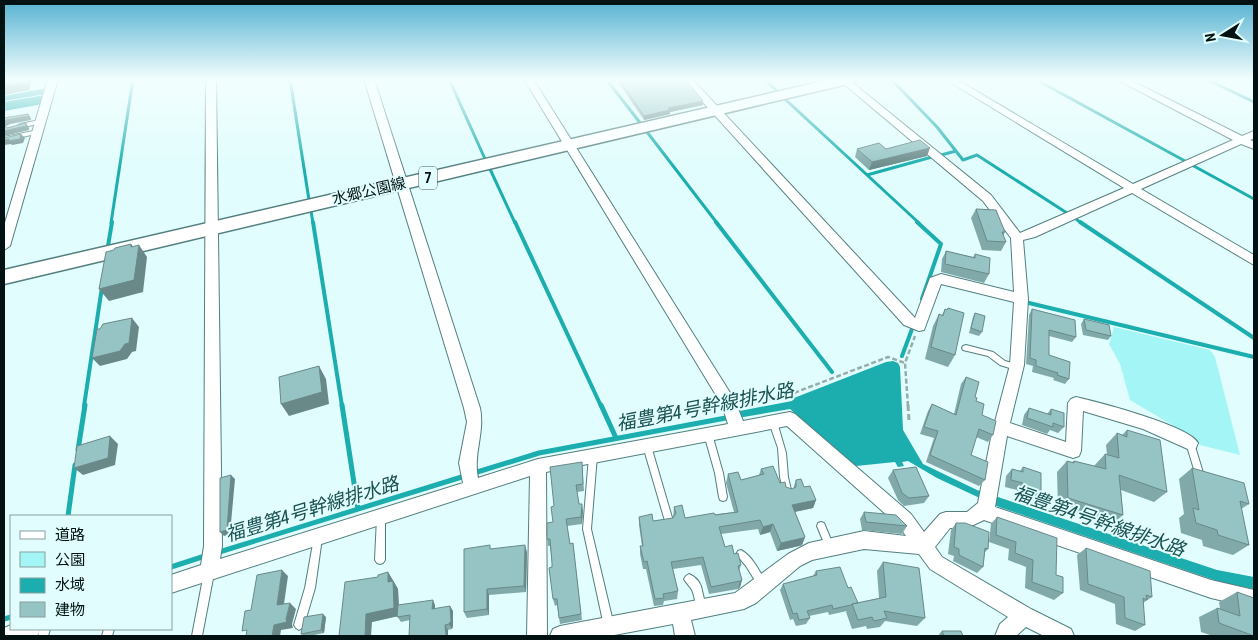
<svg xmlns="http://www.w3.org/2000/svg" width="1258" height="640" font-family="'Roboto Condensed','Noto Sans JP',sans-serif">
<rect width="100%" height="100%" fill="#e1fdfd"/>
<!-- green -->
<path fill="#a3f6f5" d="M 1114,327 L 1210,350 L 1215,357 L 1240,455 L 1200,445 L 1184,432 L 1130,400 L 1120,364 L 1109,344 Z"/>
<!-- water -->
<path fill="#1caeaf" d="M 47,88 L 45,94 L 4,101 L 4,96 Z
M 45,95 L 43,104 L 4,111 L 4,102 Z
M 893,361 L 898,363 L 900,367 L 903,430 L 923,464 L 977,490 L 1217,570 L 1254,577 L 1254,589 L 1223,583 L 999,507 L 937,478 L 908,461 L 902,462 L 904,466 L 898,467 L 895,462 L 856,466 L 848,463 L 790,409 L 732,419 L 729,413 L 792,401 L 794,398 L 886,362 Z"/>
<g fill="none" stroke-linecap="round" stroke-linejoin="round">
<!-- stream-far2 -->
<path stroke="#1caeaf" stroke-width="3" d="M 290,79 L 309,200
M 449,79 L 485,159
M 606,79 L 641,124
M 764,79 L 778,92
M 891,79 L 937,127 L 963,160 L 977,155 L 1067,213
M 1035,79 L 1185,161
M 1206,79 L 1254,102
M 28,81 L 37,79
M 786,100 L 919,223
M 647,132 L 717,223
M 941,155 L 956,151
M 1192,165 L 1254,199
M 490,169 L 515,223
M 867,175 L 932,157
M 311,211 L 313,223
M 1077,220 L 1082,223
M 111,223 L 133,79"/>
<!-- stream-far1 -->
<path stroke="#1caeaf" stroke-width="4" d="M 313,222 L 342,406
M 515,222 L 601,406
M 716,222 L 832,372
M 917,222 L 941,244 L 922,299
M 1080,222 L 1254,338
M 108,246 L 112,222
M 1029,303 L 1254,357
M 902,356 L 912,329
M 84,406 L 102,287"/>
<!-- stream -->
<path stroke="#1caeaf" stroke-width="5" d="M 342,405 L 358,509
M 601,405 L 616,438
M 78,450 L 85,405
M 474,473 L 539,453 L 731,417
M 68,516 L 75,465
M 216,553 L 465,476
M 171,567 L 205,556
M 4,619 L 11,617"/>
<!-- service casing -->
<g stroke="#537f7f" stroke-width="2">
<path id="service" d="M 40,120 L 42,121 L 42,123 L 20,128 L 17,126 L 20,124 Z
M 38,130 L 41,132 L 40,133 L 4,141 L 4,137 Z
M 966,345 L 993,352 L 1005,361 L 1019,365 L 1020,367 L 1019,369 L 1016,370 L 1000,365 L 988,356 L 963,350 L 962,348 L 963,346 Z
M 773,419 L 776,420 L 777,422 L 786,453 L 788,477 L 791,490 L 790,493 L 787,494 L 784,493 L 780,477 L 778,448 L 769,422 L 770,420 Z
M 708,431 L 711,432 L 712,434 L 723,473 L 727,497 L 726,500 L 723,501 L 720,500 L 719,497 L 715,473 L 704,434 L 705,432 Z
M 1190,440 L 1193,441 L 1194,443 L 1204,476 L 1203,479 L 1200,480 L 1197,479 L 1196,476 L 1186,443 L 1187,441 Z
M 647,443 L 650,444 L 651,446 L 673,521 L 672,524 L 669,525 L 666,524 L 665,521 L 643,446 L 644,444 Z
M 593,452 L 596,453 L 597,456 L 591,529 L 614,626 L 612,629 L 609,631 L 606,629 L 604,626 L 583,529 L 589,456 L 590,453 Z
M 381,513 L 384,514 L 385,517 L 385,560 L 383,563 L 380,564 L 377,563 L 375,560 L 377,517 L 378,514 Z
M 821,522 L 824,523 L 834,547 L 833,550 L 830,551 L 827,550 L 817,526 L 818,523 Z
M 318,534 L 321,535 L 322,538 L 315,588 L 304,625 L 302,628 L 299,630 L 296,628 L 294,625 L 305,588 L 314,538 L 315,535 Z
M 741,550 C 752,556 759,570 765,581 L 767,584 L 765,587 L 762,589 L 759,587 L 746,566 L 736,554 L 738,551 Z
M 209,568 L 212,570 L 214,573 L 202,636 L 192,636 L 204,573 L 206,570 Z
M 689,574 C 694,576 699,581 701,586 L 706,608 L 704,611 L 701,613 L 698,611 C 695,605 695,596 692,590 C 690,586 686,583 684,579 L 686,576 Z
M 40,629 L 50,629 L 48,636 L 38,636 Z
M 104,629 L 114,629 L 112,636 L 102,636 Z"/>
</g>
<!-- minor casing -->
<g stroke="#537f7f" stroke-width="2">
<path id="minor" d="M 48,79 L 58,79 L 10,246 L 4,250 L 4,226 Z
M 206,79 L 216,79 L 222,546 L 220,559 L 463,483 L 459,463 L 467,422 L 464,408 L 364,79 L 374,79 L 480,408 C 485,433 473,453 478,478 L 538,459 L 728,424 L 722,405 L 524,79 L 533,79 L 734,399 L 743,421 L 790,412 L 795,414 L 911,514 L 924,532 L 940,514 L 946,512 L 967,512 L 978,503 L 992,433 L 1010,365 L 1014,302 L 941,284 L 924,330 L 919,331 L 904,325 L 682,79 L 692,79 L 915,318 L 930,278 L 941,274 L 1014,292 L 1011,238 L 983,201 L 838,79 L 848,79 L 991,195 L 1020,233 L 1124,188 L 945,79 L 956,79 L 1133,184 L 1233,140 L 1116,79 L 1128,79 L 1242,136 L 1254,131 L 1254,138 L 1250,140 L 1254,142 L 1254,149 L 1241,144 L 1141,189 L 1254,255 L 1254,265 L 1132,193 L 1035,237 L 1023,240 L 1028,299 L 1024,365 L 1010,423 L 1066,442 L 1068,403 L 1071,399 L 1076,397 C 1098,402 1190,426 1198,443 L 1196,448 L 1190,450 L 1143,429 L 1083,411 L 1081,451 L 1079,456 L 1073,458 L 1007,436 L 995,507 L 1211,580 L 1254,590 L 1254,608 L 1211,598 L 984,520 L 967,528 L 950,528 L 935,547 L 942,557 L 1031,609 L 1071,629 L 1074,636 L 1044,636 L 1026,627 L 1016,636 L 995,636 L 1000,624 L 1008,617 L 930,569 L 919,554 L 864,549 L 812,560 L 800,566 L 756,603 L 744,609 L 691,620 L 695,636 L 675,636 L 673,624 L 609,636 L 550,636 L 553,629 L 560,626 L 735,593 L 788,554 L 809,543 L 864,531 L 906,536 L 899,526 L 787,426 L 546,472 L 547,636 L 527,636 L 530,476 L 171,593 L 171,575 L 201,565 L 204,546 Z
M 11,625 L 11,629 L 41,629 L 37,636 L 4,636 L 4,628 Z"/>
</g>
<!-- primary casing -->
<g stroke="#537f7f" stroke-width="3">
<path id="primary" d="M 832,79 L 859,79 L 852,83 L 4,284 L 4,270 Z"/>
</g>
<!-- path-far2 -->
<path stroke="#95adad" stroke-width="2" stroke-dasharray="4 2" stroke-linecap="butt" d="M 30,82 L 42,80"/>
<!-- path-far1 -->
<path stroke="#95adad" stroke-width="2.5" stroke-dasharray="5 2.5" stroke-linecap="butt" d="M 743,404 L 786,396 L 888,357 L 905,363
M 908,406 L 905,363 L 915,336"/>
<!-- path -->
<path stroke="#95adad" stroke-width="3" stroke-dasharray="6 3" stroke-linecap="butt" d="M 908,405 L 909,421"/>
<!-- service -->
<use href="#service" fill="#fff" fill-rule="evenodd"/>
<!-- minor -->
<use href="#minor" fill="#fff" fill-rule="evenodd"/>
<!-- primary -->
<use href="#primary" fill="#fff" fill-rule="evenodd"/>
</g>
<!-- wall -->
<path fill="#81a9a9" d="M 618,79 L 685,79 L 703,105 L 670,112 L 670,114 L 644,120 L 618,82 Z
M 857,149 L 886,149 L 927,156 L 869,170 L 855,157 Z
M 976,209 L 1005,232 L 1003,236 L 1006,242 L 1001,251 L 982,250 L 971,218 Z
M 946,251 L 973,257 L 975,254 L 989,274 L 984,283 L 941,272 L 942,259 Z
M 948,308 L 955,355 L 948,367 L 925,359 L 933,326 L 939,314 L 942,315 L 945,309 L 947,310 Z
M 1032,309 L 1076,337 L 1072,342 L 1049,336 L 1049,355 L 1069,379 L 1065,384 L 1053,380 L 1054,378 L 1032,372 L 1033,366 L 1026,364 L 1029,315 Z
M 975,313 L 982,332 L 979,336 L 969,333 L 973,317 Z
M 1084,319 L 1111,336 L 1108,340 L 1083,335 L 1081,324 Z
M 966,377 L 982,415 L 993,435 L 988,442 L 976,437 L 971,455 L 985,480 L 979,486 L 926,462 L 934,438 L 920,434 L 928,411 L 932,404 L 954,414 L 961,384 Z
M 1029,408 L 1047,414 L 1051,409 L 1064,427 L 1058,433 L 1050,430 L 1047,434 L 1022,425 L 1024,415 Z
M 1127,430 L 1167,492 L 1154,502 L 1121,490 L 1123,515 L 1111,525 L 1058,508 L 1057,472 L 1067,461 L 1072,462 L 1074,461 L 1094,466 L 1105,454 L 1107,455 L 1106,445 L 1117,433 L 1122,435 Z
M 582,462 L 584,491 L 577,492 L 579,504 L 583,511 L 582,524 L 567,526 L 570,544 L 573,543 L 582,620 L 560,624 L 557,605 L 555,606 L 553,599 L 552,563 L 550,546 L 548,546 L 547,539 L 553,522 L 554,506 Z
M 1023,467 L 1041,493 L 1035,500 L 1017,494 L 1017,490 L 1005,487 L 1006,476 L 1012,469 L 1020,471 Z
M 1192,468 L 1249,504 L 1241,509 L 1249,545 L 1233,555 L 1203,546 L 1202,540 L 1181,533 L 1179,518 L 1184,514 L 1179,479 Z
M 761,469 L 786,487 L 792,489 L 793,489 L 796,480 L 816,500 L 813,508 L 795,512 L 805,537 L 802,545 L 799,546 L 777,551 L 770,532 L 760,535 L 758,529 L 721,534 L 725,547 L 734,554 L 741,565 L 739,571 L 742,580 L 740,587 L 738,589 L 709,594 L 701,565 L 673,569 L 678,591 L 677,599 L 664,601 L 663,605 L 654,606 L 646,569 L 643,569 L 640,554 L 640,546 L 642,546 L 639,525 L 639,517 L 653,521 L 673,518 L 674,507 L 685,518 L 734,512 L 726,483 L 728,474 L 741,480 L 759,475 Z
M 893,470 L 929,496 L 924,503 L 904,506 L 898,500 L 888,478 Z
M 864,512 L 907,526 L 902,534 L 862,530 L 860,519 Z
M 997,517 L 1056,575 L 1063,593 L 1054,600 L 1025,588 L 1026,567 L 1008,560 L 1009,549 L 989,542 L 991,524 Z
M 956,523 L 988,549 L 985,552 L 983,567 L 977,573 L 953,561 L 954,556 L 948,554 L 951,530 Z
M 1086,548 L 1152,597 L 1143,603 L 1145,625 L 1135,631 L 1116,624 L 1115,604 L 1080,590 L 1077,555 Z
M 491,549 L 527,552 L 526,592 L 489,595 L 489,615 L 467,618 L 464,612 Z
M 883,562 L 925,618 L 917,626 L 885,621 L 880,627 L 867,629 L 866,626 L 852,629 L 846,612 L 847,611 L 829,615 L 828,612 L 809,616 L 810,618 L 806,624 L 796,626 L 793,619 L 790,620 L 780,590 L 783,584 L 813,576 L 816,571 L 848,588 L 858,603 L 879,598 L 877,571 Z
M 388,572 L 398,589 L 399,605 L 435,605 L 435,609 L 453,611 L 453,626 L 452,629 L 448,630 L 410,620 L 401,622 L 397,616 L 372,622 L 339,636 L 378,577 Z
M 1237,592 L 1254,598 L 1254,636 L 1213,636 L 1201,632 L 1199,617 L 1217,608 L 1220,609 L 1219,602 Z
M 326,617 L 324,633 L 309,636 L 303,636 L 301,634 Z
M 942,631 L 963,636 L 940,636 L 939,634 Z"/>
<!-- shaded-wall -->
<path fill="#698989" d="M 25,79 L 31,79 L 32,81 L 29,90 L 4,95 L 4,86 Z
M 703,101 L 703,105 L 670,112 L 670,114 L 644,120 L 644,116 L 668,108 Z
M 28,114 L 31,118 L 31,120 L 10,124 L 5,127 L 4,126 L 4,122 L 6,120 Z
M 26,123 L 29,128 L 29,130 L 4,136 L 4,131 Z
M 21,134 L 25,138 L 23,143 L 12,145 L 11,144 L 4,145 L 4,140 Z
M 930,148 L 927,156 L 869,170 L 872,162 Z
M 131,244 L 138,253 L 139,245 L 147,257 L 143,292 L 109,301 L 99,289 L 131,247 Z
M 132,318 L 139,327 L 136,351 L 132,352 L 127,359 L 100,366 L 92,358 Z
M 319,366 L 326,379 L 329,404 L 289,416 L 281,404 Z
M 110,436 L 118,444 L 115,465 L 83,475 L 74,468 Z
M 231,475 L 235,479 L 230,534 L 224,536 L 220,532 Z
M 816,500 L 813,508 L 789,513 L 792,505 Z
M 582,504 L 583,511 L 582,524 L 581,517 Z
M 773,524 L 770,532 L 760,535 L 763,527 Z
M 805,537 L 802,545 L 799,546 L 777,551 L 781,543 Z
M 525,545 L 527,552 L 526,592 L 524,586 Z
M 282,570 L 288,576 L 283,611 L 277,605 Z
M 388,572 L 398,589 L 399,616 L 372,622 L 371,636 L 365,636 L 366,614 L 388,582 Z
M 742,580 L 740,587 L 738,589 L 740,581 Z
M 487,589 L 489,595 L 489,615 L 487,609 Z
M 433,600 L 435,605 L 435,614 L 432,609 Z
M 290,603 L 296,609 L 292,624 L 293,628 L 281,630 L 280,636 L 272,636 L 274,625 L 286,619 Z
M 450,606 L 453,611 L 453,626 L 452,629 L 449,624 Z
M 323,614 L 326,617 L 324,633 L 321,630 Z
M 445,625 L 448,630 L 448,636 L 446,636 Z"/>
<!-- building -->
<path fill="#96c4c4" stroke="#698989" d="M 4,79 L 25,79 L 24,83 L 4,86 Z
M 619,79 L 685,79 L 703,101 L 668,108 L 670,110 L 644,116 Z
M 28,114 L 28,116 L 6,120 L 4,122 L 4,118 Z
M 26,123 L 26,126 L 4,131 L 4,125 L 7,128 Z
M 21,134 L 20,139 L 8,141 L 9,139 L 4,140 L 4,138 Z
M 920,140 L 930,148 L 872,162 L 857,149 L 879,143 L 886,149 Z
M 976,209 L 996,210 L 1005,232 L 1002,232 L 1006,242 L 987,241 Z
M 131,244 L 131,247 L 139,245 L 134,280 L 99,289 L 106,252 L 114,250 L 115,248 Z
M 946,251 L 975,258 L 975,254 L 990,258 L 989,274 L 945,264 Z
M 948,308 L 964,313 L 955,355 L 931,347 L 939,314 L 943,316 L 945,309 L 947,310 Z
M 1032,309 L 1075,320 L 1076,337 L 1049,330 L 1049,355 L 1070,362 L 1069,379 L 1057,375 L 1058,373 L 1036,366 L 1036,360 L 1030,358 Z
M 975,313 L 985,316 L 982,332 L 971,328 Z
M 132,318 L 129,343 L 125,344 L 120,351 L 92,358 L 97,329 L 100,329 L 103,324 Z
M 1084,319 L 1109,325 L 1111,336 L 1086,330 Z
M 319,366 L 322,392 L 281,404 L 279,377 Z
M 966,377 L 979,382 L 975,397 L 977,398 L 976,401 L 984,404 L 982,415 L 996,421 L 993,435 L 979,429 L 971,455 L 988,462 L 985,480 L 930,455 L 938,431 L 924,427 L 932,404 L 956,415 Z
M 1029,408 L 1051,415 L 1051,409 L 1064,413 L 1064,427 L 1053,423 L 1053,427 L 1027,418 Z
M 1127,430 L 1160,440 L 1167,492 L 1119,475 L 1123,515 L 1068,498 L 1067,461 L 1074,463 L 1074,461 L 1106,469 L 1105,454 L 1119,458 L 1117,433 L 1127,437 Z
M 110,436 L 108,458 L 74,468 L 77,446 Z
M 582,462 L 583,484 L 576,485 L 579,504 L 582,504 L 581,517 L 566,519 L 570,544 L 573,543 L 581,614 L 559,618 L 557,599 L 553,599 L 549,568 L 552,567 L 552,563 L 550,539 L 547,539 L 547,523 L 553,522 L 551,507 L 554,506 L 550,467 Z
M 773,466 L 780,483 L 785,482 L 786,487 L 792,489 L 796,487 L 796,480 L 801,479 L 804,487 L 810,486 L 816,500 L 792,505 L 805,537 L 803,538 L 781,543 L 773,524 L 763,527 L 760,520 L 719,527 L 725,547 L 732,545 L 734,554 L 738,553 L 741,565 L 738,566 L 742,580 L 740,581 L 711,587 L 703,557 L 671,562 L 678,591 L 663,594 L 664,598 L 655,599 L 647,561 L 644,562 L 640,546 L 643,546 L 639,517 L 652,514 L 653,521 L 673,518 L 676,513 L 674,507 L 682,505 L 685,518 L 714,513 L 715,515 L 738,512 L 728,474 L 738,472 L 741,480 L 764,474 L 761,469 Z
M 916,467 L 929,496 L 909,498 L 902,493 L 893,470 Z
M 1023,467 L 1041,473 L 1041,493 L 1023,487 L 1023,483 L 1011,480 L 1012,469 L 1023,472 Z
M 1192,468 L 1244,483 L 1249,504 L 1240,501 L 1249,545 L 1218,535 L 1217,530 L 1196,523 L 1193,508 L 1199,510 Z
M 231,475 L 227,530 L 220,532 L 220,478 Z
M 864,512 L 896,515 L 907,526 L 866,522 Z
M 997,517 L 1057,538 L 1056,575 L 1063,577 L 1063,593 L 1032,582 L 1033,560 L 1015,553 L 1016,542 L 996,535 Z
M 956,523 L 965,523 L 989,532 L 988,549 L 985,548 L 983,567 L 959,555 L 959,549 L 954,547 Z
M 490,545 L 490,549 L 525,545 L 524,586 L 487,589 L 487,609 L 464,612 L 464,549 Z
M 1086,548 L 1150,571 L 1152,597 L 1146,595 L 1147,600 L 1143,598 L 1145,625 L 1125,618 L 1124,597 L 1088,584 Z
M 883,562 L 919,568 L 925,618 L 884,611 L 887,618 L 874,621 L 872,617 L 858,620 L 852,604 L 886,597 Z
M 840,567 L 848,588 L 851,587 L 858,603 L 852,604 L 851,605 L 833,609 L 832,605 L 807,611 L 810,618 L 799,620 L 797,613 L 793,614 L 783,584 L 817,575 L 816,571 Z
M 282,570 L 277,605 L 290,603 L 286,619 L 287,622 L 274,625 L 272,636 L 246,636 L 247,630 L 242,631 L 245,611 L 251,610 L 257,575 Z
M 388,572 L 388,582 L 393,581 L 394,608 L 366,614 L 365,636 L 339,636 L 345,582 L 378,577 L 378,575 Z
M 1237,592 L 1254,598 L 1254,636 L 1219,623 L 1217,608 L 1240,616 Z
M 433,600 L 432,609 L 450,606 L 451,621 L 449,624 L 445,625 L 446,636 L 409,636 L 410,615 L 397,617 L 398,605 Z
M 323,614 L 321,630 L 301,634 L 304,617 Z
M 942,631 L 961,631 L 963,636 L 944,636 Z"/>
<!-- sky -->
<linearGradient id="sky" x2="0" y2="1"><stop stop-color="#56b2d1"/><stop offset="0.47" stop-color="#f2fefe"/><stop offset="1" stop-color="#f2fefe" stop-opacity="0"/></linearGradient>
<rect width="1258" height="169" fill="url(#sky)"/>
<g text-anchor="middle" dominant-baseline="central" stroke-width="4" stroke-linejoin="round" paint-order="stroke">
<!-- shield labels -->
<rect fill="#e1fdfd" stroke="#455858" stroke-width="1" x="419" y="166.5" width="18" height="23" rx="4"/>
<g font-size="14" font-weight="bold" fill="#021212">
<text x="428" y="178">7</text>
</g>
<!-- street labels -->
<g font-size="15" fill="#021212" stroke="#e1fdfd">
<text transform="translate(369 191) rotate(-13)">水郷公園線</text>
</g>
<!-- near-water labels -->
<g font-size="19" font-style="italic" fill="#195151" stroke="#e1fdfd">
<text transform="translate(705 407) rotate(-11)">福豊第4号幹線排水路</text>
<text transform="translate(312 509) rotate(-17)">福豊第4号幹線排水路</text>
<text transform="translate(1099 521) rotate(19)">福豊第4号幹線排水路</text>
</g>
</g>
<!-- border -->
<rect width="1258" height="640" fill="none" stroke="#021212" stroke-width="10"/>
<!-- legend -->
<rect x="10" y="515" width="162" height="115" fill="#e1fdfd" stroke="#889f9f"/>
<rect x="20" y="531" width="25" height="8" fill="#ffffff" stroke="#889f9f"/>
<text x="55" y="540" font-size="15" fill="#021212">道路</text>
<rect x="20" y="552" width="25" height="15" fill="#a3f6f5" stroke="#889f9f"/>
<text x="55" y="565" font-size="15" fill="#021212">公園</text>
<rect x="20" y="578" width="25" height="15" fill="#1caeaf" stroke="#889f9f"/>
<text x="55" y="590" font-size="15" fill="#021212">水域</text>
<rect x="20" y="602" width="25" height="15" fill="#96c4c4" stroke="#889f9f"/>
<text x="55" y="615" font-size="15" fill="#021212">建物</text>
<!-- north arrow -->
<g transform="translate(1223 35) rotate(259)" stroke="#e1fdfd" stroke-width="4" paint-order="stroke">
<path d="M0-4L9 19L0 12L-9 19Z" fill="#021212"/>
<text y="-8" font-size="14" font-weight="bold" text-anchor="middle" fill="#021212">N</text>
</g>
</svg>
